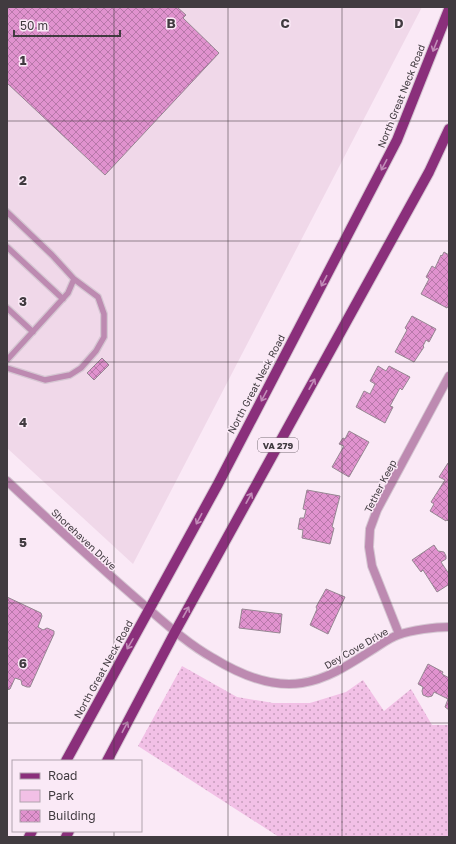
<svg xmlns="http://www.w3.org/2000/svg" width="456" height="844" font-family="'Golos Text',sans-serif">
<defs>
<pattern id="green-dots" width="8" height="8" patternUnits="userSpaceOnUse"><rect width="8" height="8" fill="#f2c0e6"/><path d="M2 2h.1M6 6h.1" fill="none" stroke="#c69dbc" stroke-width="1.8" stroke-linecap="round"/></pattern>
<pattern id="building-cross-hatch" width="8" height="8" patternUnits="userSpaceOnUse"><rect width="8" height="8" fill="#e092ce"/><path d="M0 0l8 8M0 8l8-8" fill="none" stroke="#b778a9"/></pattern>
</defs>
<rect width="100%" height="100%" fill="#fae9f6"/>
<!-- built -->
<path fill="#f0d8e9" d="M 7,7 L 422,7 L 133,564 L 7,448 Z"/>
<!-- green -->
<path fill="url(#green-dots)" d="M 182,666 L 237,697 L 273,703 L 310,703 L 346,692 L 363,680 L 384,711 L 411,689 L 432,725 L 449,725 L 449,837 L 279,837 L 138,746 Z"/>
<!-- building -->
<path fill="url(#building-cross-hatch)" stroke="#968692" d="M 7,7 L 177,7 L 186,15 L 183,18 L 219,53 L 105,175 L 7,83 Z
M 444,252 L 449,255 L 449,305 L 447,308 L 421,294 L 429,279 L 426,277 L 432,266 L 435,268 L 441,255 L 442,256 Z
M 412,316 L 436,329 L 429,342 L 426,340 L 423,346 L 424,347 L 414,362 L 395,352 L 407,330 L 405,328 Z
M 102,358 L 109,365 L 94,380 L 87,373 Z
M 378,366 L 386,371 L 389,366 L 410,377 L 402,390 L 400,388 L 390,406 L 393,407 L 385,423 L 356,407 L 364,391 L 370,394 L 375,384 L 370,381 Z
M 349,431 L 369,442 L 349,477 L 332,467 L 344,446 L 339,444 L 343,438 L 345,439 Z
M 448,463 L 449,463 L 449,521 L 446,520 L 446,521 L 430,511 L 434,504 L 431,502 L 445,480 L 439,477 Z
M 307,490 L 340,496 L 332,527 L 334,528 L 330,544 L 302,538 L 303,530 L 298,529 L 300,518 L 304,518 L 306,510 L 303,509 Z
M 434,545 L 438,551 L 444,552 L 446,556 L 446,559 L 441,562 L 449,574 L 449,586 L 448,585 L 437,592 L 423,570 L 421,572 L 412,560 Z
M 326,589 L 345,597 L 328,634 L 310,625 L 317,609 L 316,607 Z
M 7,597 L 41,613 L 42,616 L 38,627 L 43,630 L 47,628 L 54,631 L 54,634 L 30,687 L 27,687 L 22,685 L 21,680 L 15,678 L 10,689 L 7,690 Z
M 242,609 L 282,614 L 280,633 L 239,628 Z
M 428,664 L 443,672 L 442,674 L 449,678 L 449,710 L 445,707 L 448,699 L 434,692 L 432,696 L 428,697 L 423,695 L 422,691 L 423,687 L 418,684 Z"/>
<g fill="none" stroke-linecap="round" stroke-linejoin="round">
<!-- service casing -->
<g stroke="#d5c6d2" stroke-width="8">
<path id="service" d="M 7,212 L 52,255 L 74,279 L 68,293 L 7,360
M 7,247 L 63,299
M 7,308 L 33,332
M 7,368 L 45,380 L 70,375 L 81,368 L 96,351 L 104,337 L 104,314 L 98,297 L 74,279"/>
</g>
<!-- minor casing -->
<g stroke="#d5c6d2" stroke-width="10">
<path id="minor" d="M 7,481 C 52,523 97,565 144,605 C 166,624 188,644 213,658 C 239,674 271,688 302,683 C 328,679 350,664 372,650 C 380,645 389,638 398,635 C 412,630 435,627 449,627
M 399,634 L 372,566 L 369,547 L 370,529 L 377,510 L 449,376"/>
</g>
<!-- primary casing -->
<g stroke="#d5c6d2" stroke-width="12">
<path id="primary" d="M 66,761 L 218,484 L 397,140 L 449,9
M 107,761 L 175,632 L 429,172 L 449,129
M 29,837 L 32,831
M 66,837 L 69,831"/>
</g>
<!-- service -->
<use href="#service" stroke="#bd8ab1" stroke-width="5.5"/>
<!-- minor -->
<use href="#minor" stroke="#bd8ab1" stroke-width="8"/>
<!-- primary -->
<use href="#primary" stroke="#8a2f7b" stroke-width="10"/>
</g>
<!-- one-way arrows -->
<defs><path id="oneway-shaft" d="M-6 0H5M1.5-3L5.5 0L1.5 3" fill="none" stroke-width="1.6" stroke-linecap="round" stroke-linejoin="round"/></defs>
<g stroke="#c28cb8">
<use href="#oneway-shaft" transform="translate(435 46) rotate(112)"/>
<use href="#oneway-shaft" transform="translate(384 165) rotate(118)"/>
<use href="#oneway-shaft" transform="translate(324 281) rotate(118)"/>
<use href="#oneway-shaft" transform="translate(312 384) rotate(-61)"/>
<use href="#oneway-shaft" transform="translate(264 396) rotate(118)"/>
<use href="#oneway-shaft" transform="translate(249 498) rotate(-61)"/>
<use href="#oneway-shaft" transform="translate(199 519) rotate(118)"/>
<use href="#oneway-shaft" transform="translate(186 612) rotate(-61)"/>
<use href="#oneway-shaft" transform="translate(130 644) rotate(120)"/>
<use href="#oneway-shaft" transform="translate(125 727) rotate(-62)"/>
</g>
<!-- grid -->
<path fill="none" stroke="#413b40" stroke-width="1" stroke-opacity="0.55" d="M 114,7 L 114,761M 228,7 L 228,837M 342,7 L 342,837M 7,121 L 449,121M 7,241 L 449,241M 7,362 L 449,362M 7,482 L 449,482M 7,603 L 449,603M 7,723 L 449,723M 114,831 L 114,837"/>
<g text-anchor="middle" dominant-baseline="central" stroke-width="3" stroke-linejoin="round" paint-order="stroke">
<!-- shield labels -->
<rect fill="#fae9f6" stroke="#786f77" stroke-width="1" x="258" y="438" width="40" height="14" rx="3"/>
<g font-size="9" font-weight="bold" fill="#413b40">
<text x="278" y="445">VA 279</text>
</g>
<!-- street labels -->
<g font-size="10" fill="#413b40" stroke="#fae9f6">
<text transform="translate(401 96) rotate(-68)">North Great Neck Road</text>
<text transform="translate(256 384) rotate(-62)">North Great Neck Road</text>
<text transform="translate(380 486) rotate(-63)">Tether Keep</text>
<text transform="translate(84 539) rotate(43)">Shorehaven Drive</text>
<text transform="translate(356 648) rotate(-30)">Dey Cove Drive</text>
<text transform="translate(103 669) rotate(-61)">North Great Neck Road</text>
</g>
</g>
<g font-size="13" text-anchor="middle" font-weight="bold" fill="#413b40" stroke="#fae9f6" stroke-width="3" stroke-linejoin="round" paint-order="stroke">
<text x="171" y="28">B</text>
<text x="285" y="28">C</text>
<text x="399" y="28">D</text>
<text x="23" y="65">1</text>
<text x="23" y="185">2</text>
<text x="23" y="306">3</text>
<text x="23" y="427">4</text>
<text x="23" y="547">5</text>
<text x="23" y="668">6</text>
</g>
<!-- border -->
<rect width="456" height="844" fill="none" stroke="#413b40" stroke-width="16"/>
<!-- legend -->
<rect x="12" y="760" width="130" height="72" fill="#fae9f6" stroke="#b0a3ad"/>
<rect x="20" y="773" width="20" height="6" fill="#8a2f7b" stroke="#b0a3ad"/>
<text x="48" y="780" font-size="12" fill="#413b40">Road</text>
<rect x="20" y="790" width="20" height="12" fill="#f2c0e6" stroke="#b0a3ad"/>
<text x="48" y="800" font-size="12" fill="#413b40">Park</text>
<rect x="20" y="810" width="20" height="12" fill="url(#building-cross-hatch)" stroke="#b0a3ad"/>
<text x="48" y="820" font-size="12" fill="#413b40">Building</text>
<!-- scale -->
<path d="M14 30v6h106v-6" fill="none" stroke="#413b40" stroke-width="2"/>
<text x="20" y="30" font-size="12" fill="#413b40" stroke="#fae9f6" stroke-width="3" paint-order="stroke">50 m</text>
</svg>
